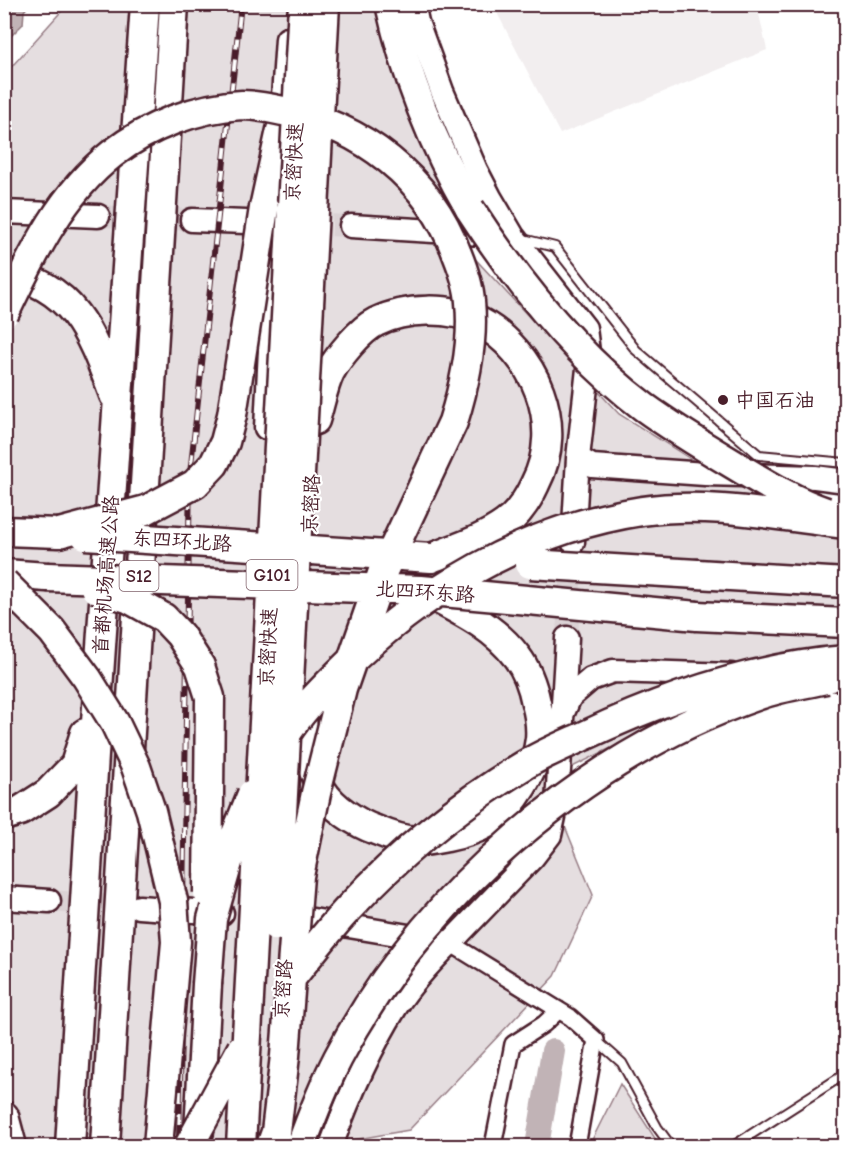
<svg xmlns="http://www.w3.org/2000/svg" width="850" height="1151" font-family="'Comic Neue','LXGW WenKai TC',sans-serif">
<rect width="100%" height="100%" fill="#fff"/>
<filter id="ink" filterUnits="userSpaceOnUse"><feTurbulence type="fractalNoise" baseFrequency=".0167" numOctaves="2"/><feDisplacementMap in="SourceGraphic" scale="12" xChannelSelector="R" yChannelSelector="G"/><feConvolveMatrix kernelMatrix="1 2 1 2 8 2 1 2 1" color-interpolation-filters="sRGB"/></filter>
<g filter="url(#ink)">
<!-- built -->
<path fill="#f2eeef" d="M 493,5 L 757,5 L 767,50 L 560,134 Z"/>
<!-- green -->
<path fill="#e5dee0" stroke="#987e86" stroke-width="1.5" d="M 67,5 L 379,5 L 467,250 L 619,414 L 732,485 L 845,507 L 845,654 L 716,696 L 546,780 L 593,895 L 555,976 L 409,1130 L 318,1146 L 19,1146 L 4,1102 L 4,75 Z
M 620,1084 L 660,1146 L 589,1146 Z"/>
<!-- water -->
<path fill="#c1b3b6" stroke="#91787e" stroke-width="1.5" d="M 5,4 L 29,5 L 24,11 L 23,24 L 5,42 Z"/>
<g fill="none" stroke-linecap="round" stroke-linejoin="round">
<!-- river -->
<path stroke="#c1b3b6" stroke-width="24" d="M 537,1146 L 553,1051"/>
<!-- secondary-tunnel -->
<path stroke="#dbd2d5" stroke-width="22" stroke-dasharray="22 11" stroke-linecap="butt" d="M 98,216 L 192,220
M 299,224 L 351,226
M 567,638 L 572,549
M 49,901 L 135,907"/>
<!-- lane casing -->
<g stroke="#4a1f2b" stroke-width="12">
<path id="lane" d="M 523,239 L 555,247 L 636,350 L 759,455 L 846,463
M 596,1040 L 622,1063 L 657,1127 L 671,1146
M 733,1146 L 845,1074"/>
</g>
<!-- street casing -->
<g stroke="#4a1f2b" stroke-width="20">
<path id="street" d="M 450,943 L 570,1017 L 596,1040 L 577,1146
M 493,1146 L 513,1044 L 544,1024 L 559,1010"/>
</g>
<!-- secondary casing -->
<g stroke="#4a1f2b" stroke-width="27">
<path id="secondary" d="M 413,4 L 417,22 L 442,91 L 476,170 L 490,197 L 513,236 L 585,328 L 589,360 L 578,458 L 573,542
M 281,126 L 287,39
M 4,212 L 98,216
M 192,220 L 246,222
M 351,226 L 499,235
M 266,428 L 278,192
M 578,458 L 592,466 L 705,474 L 815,477 L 846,481
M 809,677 L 846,679
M 562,715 L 570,697 L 591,679 L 613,671 L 731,675
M 4,898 L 49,901
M 139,907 L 222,913
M 301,918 L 450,943 L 533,857 L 550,835 L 557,803 L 567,638
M 331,1146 C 348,1099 369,1050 396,1007 C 411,983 431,962 450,943"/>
</g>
<!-- highway casing -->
<g stroke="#4a1f2b" stroke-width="33">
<path id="highway" d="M 390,4 C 406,77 433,145 470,209
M 264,208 L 281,130
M 4,272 C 75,286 91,334 114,395
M 315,420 C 320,405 323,386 330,372 C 338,357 360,330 376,322 C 404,308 450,306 478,321 C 535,351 566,425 535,484 C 528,499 519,514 505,524 C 483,540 456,548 431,558
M 4,531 L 59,533
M 4,574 L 47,577
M 697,574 L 846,583
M 697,616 L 846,623
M 301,716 C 306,741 310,767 322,790 C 332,807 358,824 376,830 C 388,835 401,840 415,841 C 425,842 437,839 447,837 C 462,834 475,830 489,822 C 513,808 537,767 540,739 C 541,728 539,714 536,703 C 533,688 527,670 517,657 C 493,625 456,609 421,590
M 4,816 L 20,811 L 48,793 L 75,765 L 85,733
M 4,1116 L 12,1146
M 199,1132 L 207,984
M 70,1146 L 98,690 L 145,4
M 105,1146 L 174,4"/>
</g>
<!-- lane -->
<use href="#lane" stroke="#fff" stroke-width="8"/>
<!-- street -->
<use href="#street" stroke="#fff" stroke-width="15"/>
<!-- secondary -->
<use href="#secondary" stroke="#fff" stroke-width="22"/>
<!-- highway -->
<use href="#highway" stroke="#fff" stroke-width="28"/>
<!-- rail casing -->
<g stroke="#4a1f2b" stroke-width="6">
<path id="rail" d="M 179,1146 L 190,474 L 241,4"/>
</g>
<!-- rail -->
<use href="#rail" stroke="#fff" stroke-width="4" stroke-dasharray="11" stroke-linecap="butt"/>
<!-- highway-bridge casing -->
<g stroke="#4a1f2b" stroke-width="33" stroke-linecap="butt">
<path id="highway-bridge" d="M 470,209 C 518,283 574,354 644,407 C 673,428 703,446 733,464 C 763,482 793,501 826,512
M 4,314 C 32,256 60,195 112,154 C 148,126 197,107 242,105 C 256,105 270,108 283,111 C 362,126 429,178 457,254 C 463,269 469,285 470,302 C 474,342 465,384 453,422 L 383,571 L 342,689 L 316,793 L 299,876 L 285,1056 L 276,1132 L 271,1146
M 59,533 L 146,510 L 195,484 L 214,464 L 225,442 L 232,415 L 264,208
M 85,535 L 431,558
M 530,564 L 697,574
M 47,577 L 421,590 L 697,616
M 4,583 L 52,631 L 87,678 L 115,723 L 136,767 L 151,811 L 173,901 L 176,942 L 158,1146
M 95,588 L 128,598 L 164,618 L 180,635 L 200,666 L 210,697 L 208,893
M 285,736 C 300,712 319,693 338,674 C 420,591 525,529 642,511 C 709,501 779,516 846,524
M 276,926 L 325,4
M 289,981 C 309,956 328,930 350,907 C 400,853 460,804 523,766 C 542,754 564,745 584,736 C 666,697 755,667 846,660
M 207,984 L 212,919 L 236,834 L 252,794
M 189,1146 L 242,1048
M 241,1146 L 303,4
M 301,1146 C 312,1116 323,1087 338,1058 C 423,895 585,755 759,695 C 780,687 804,684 826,679"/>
</g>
<!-- highway-bridge -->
<use href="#highway-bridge" stroke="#fff" stroke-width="28"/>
</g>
</g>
<!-- markers -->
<circle fill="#4a1f2b" stroke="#fff" stroke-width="2" cx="723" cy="400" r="6"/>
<g text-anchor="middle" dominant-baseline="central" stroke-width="4.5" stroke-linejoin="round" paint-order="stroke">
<!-- shield labels -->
<g fill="#fff" stroke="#80626b" stroke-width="1.5">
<rect x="246.5" y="560" width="51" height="30" rx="4.5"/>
<rect x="119.5" y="561" width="39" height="30" rx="4.5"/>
</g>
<g font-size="18" font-weight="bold" fill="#4a1f2b">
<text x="272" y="575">G101</text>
<text x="139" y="576">S12</text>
</g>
<!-- street labels -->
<g font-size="20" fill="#4a1f2b" stroke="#fff">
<text transform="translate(294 162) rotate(-87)">京密快速</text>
<text transform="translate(311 504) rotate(-87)">京密路</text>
<text transform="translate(182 541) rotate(4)">东四环北路</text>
<text transform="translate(106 575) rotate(-86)">首都机场高速公路</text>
<text transform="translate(425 592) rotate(4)">北四环东路</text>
<text transform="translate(268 647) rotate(-87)">京密快速</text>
<text transform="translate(283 989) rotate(-86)">京密路</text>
</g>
<!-- poi labels -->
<g font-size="20" fill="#4a1f2b" stroke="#fff" text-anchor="start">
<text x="735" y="400">中国石油</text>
</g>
</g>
<!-- margin -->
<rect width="850" height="1151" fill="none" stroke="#fff" stroke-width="24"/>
<rect x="12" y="12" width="826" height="1127" fill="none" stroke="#4a1f2b" stroke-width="2" filter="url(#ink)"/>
</svg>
